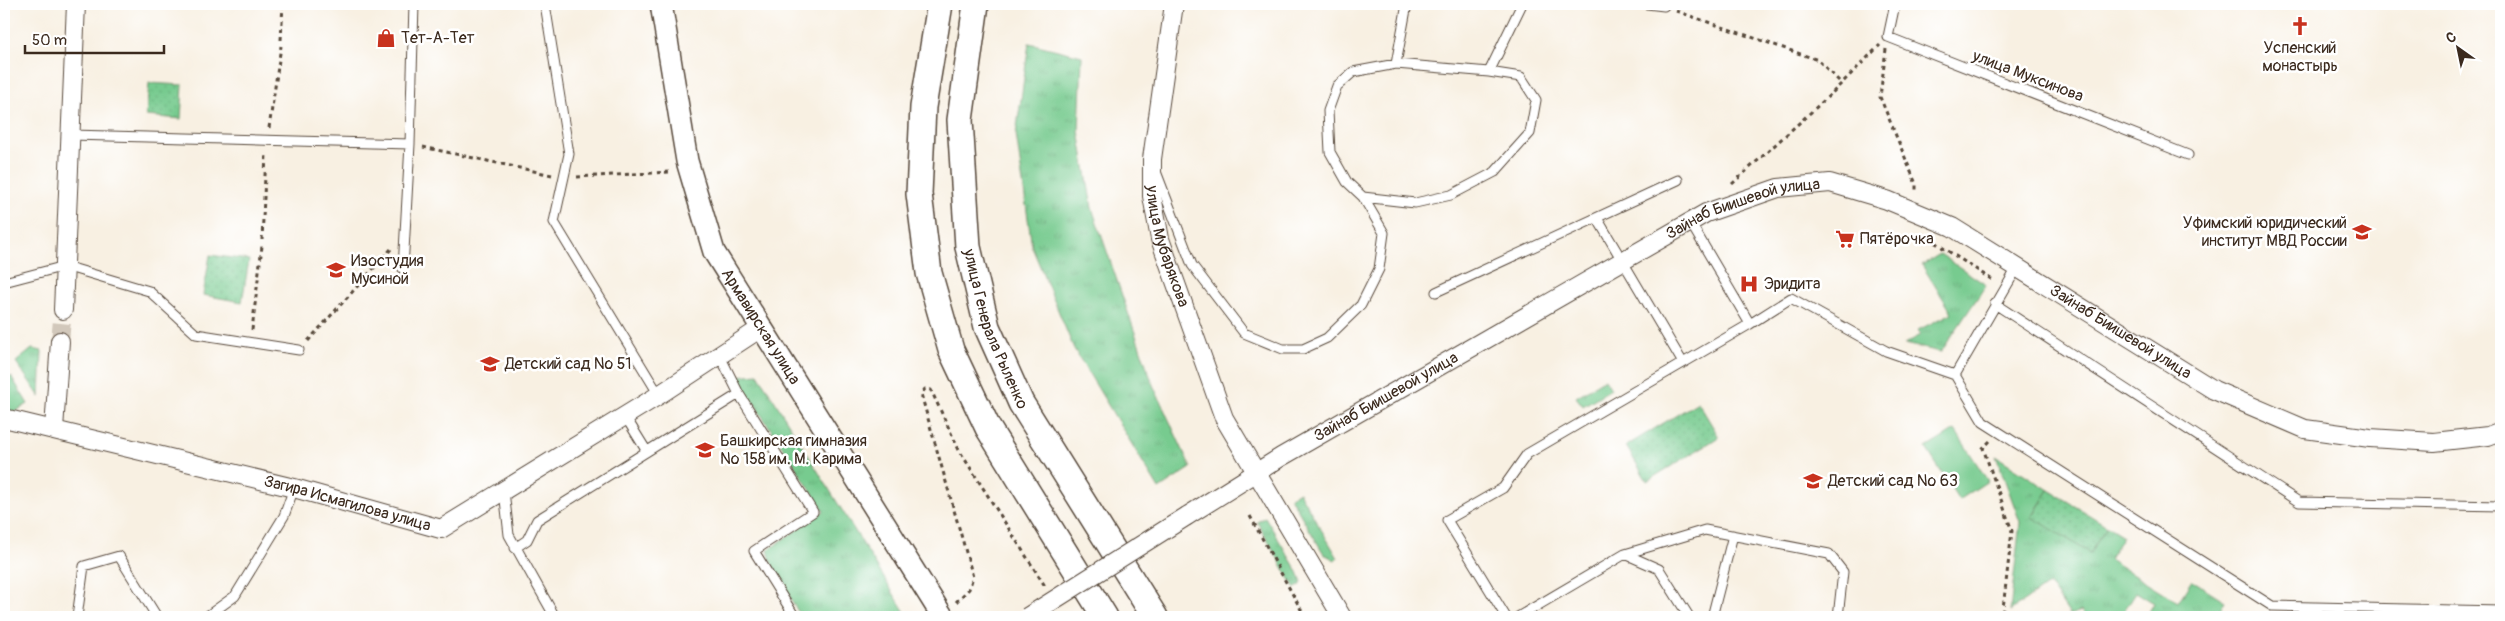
<svg xmlns="http://www.w3.org/2000/svg" width="2505" height="621" font-family="Pangolin,sans-serif">
<defs>
<pattern id="grass-tufts" width="24" height="20" patternUnits="userSpaceOnUse" patternTransform="scale(1.25)"><rect width="24" height="20" fill="#77cb8f"/><path d="M3 7l-1-3M5 7V3M7 7l1-3M15 17l-1-3M17 17v-4M19 17l1-3" fill="none" stroke="#68ae7b"/></pattern>
<pattern id="park-dots" width="8" height="8" patternUnits="userSpaceOnUse" patternTransform="scale(1.25)"><rect width="8" height="8" fill="#77cb8f"/><path d="M2 2h.1M6 6h.1" fill="none" stroke="#68ae7b" stroke-width="1.8" stroke-linecap="round"/></pattern>
</defs>
<rect width="100%" height="100%" fill="#fff"/>
<filter id="ink" filterUnits="userSpaceOnUse"><feTurbulence type="fractalNoise" baseFrequency=".02" numOctaves="2"/><feDisplacementMap in="SourceGraphic" scale="10" xChannelSelector="R" yChannelSelector="G"/><feConvolveMatrix kernelMatrix="1 2 1 2 8 2 1 2 1" color-interpolation-filters="sRGB"/></filter>
<filter id="wash" filterUnits="userSpaceOnUse"><feTurbulence type="fractalNoise" baseFrequency=".0096" numOctaves="4" result="noise"/><feDisplacementMap in="SourceGraphic" scale="20" xChannelSelector="R" yChannelSelector="G"/><feGaussianBlur stdDeviation="1.12" result="paint"/><feColorMatrix in="noise" values="0 0 0 0 0 0 0 0 0 0 0 0 0 0 0 0 0 1.4 0 .05"/><feComposite in="paint" operator="in"/></filter>
<g filter="url(#wash)">
<rect width="100%" height="100%" fill="#f8f0e2"/>
<!-- grass -->
<path fill="url(#grass-tufts)" stroke="#597a56" d="M 1029,43 L 1082,56 L 1079,131 L 1092,208 L 1153,385 L 1191,468 L 1159,489 L 1074,349 L 1032,247 L 1016,134 Z
M 1940,254 L 1986,285 L 1941,352 L 1904,344 L 1921,335 L 1918,330 L 1952,313 L 1922,265 Z
M 32,349 L 42,351 L 40,397 L 16,362 Z
M 758,374 L 908,617 L 801,617 L 772,566 L 768,550 L 824,511 L 736,376 Z
M 11,376 L 28,404 L 13,413 L 4,411 L 4,383 Z
M 1605,379 L 1611,389 L 1583,406 L 1576,397 Z
M 1996,456 L 2049,490 L 2032,516 L 2090,553 L 2107,526 L 2123,536 L 2109,559 L 2178,602 L 2192,580 L 2225,601 L 2215,617 L 2146,617 L 2154,603 L 2136,592 L 2120,617 L 2086,617 L 2081,611 L 2070,615 L 2049,584 L 2010,611 L 2020,522 Z
M 1299,492 L 1338,558 L 1335,560 L 1324,554 L 1290,497 Z
M 1265,517 L 1298,572 L 1302,582 L 1300,586 L 1295,588 L 1257,522 Z"/>
<!-- park -->
<path fill="url(#park-dots)" stroke="#597a56" d="M 149,83 L 183,85 L 181,119 L 146,116 Z
M 210,255 L 249,260 L 242,302 L 203,295 Z
M 1698,402 L 1719,437 L 1647,481 L 1626,446 Z
M 2049,490 L 2107,526 L 2090,553 L 2032,517 Z"/>
<!-- pitch -->
<path fill="#77cb8f" stroke="#597a56" d="M 1955,430 L 1988,481 L 1959,500 L 1926,448 Z"/>
</g>
<g filter="url(#ink)">
<g fill="none" stroke-linecap="round" stroke-linejoin="round">
<!-- minor-tunnel -->
<path stroke="#d2c8bb" stroke-width="18" stroke-dasharray="18 9" stroke-linecap="butt" d="M 60,341 L 63,310"/>
<!-- service casing -->
<g stroke="#57483b" stroke-width="11">
<path id="service" d="M 545,4 L 569,154 L 554,222 L 659,395
M 1647,4 L 1664,6 L 1664,4
M 1895,4 L 1888,37 L 2188,155
M 1396,64 L 1407,4
M 1489,72 L 1522,4
M 71,135 L 410,144
M 1157,174 L 1192,265 L 1244,333 L 1283,349 L 1303,349 L 1327,338 L 1361,305 L 1379,269 L 1384,233 L 1363,197 L 1347,182 L 1330,152 L 1328,111 L 1337,86 L 1353,72 L 1396,64 L 1489,72 L 1521,77 L 1536,100 L 1530,133 L 1495,172 L 1451,195 L 1415,203 L 1363,197
M 403,269 L 410,144 L 414,4
M 4,282 L 65,266 L 149,291 L 196,334 L 299,350
M 1436,292 L 1678,180
M 1995,304 L 2299,502 L 2501,506
M 1750,324 L 1791,298 L 1886,351 L 1955,375 L 1983,422 L 2272,606 L 2501,611
M 720,356 L 739,394 L 813,512 L 754,551 L 795,617
M 1683,363 L 1750,324 L 1690,222
M 1955,375 L 2017,268
M 625,416 L 646,450
M 504,491 L 509,535 L 555,617
M 515,548 L 527,540 L 537,520 L 739,394
M 1625,554 L 1705,530 L 1829,554 L 1843,572 L 1838,617
M 77,617 L 84,566 L 119,556 L 157,617
M 206,617 L 235,596 L 284,516 L 294,488
M 1506,617 L 1447,520 L 1503,488 L 1527,454 L 1683,363 L 1597,218
M 1518,617 L 1625,554 L 1659,569 L 1688,615 L 1687,617
M 1712,617 L 1733,535"/>
</g>
<!-- minor casing -->
<g stroke="#57483b" stroke-width="20">
<g id="minor">
<path id="s1" d="M 1174,4 L 1152,159 L 1152,196 L 1160,239 L 1224,418 L 1342,617"/>
<path d="M 63,310 L 76,4"/>
<path id="s2" d="M 4,418 L 294,488 L 441,529 L 659,395 L 761,328"/>
<path d="M 54,429 L 60,341"/>
<path id="s3" d="M 1187,516 L 1281,457 L 1706,213 L 1778,188 L 1830,183 L 1887,200 L 1952,227 L 2214,390 L 2305,429 L 2370,438 L 2434,442 L 2488,436 L 2501,431"/>
</g>
</g>
<!-- tertiary casing -->
<g stroke="#57483b" stroke-width="24">
<g id="tertiary">
<path id="s4" d="M 661,4 L 687,161 L 714,252 L 943,617"/>
</g>
</g>
<!-- secondary casing -->
<g stroke="#57483b" stroke-width="28">
<g id="secondary">
<path d="M 940,4 L 923,107 L 919,194 L 929,273 L 951,350 L 988,428 L 1105,617"/>
<path id="s5" d="M 976,4 L 960,120 L 968,247 L 987,327 L 1021,403 L 1155,617"/>
</g>
</g>
<!-- path -->
<path stroke="#57483b" stroke-width="3" stroke-dasharray="4 4" stroke-linecap="butt" d="M 1676,11 L 1818,60 L 1841,83
M 281,40 L 283,4
M 1886,49 L 1880,97 L 1916,184 L 1916,193
M 269,128 L 281,46
M 423,147 L 552,175
M 577,177 L 671,172
M 1732,184 L 1832,93 L 1880,45
M 1928,238 L 1994,281
M 262,240 L 266,154
M 252,330 L 262,246
M 308,341 L 391,249
M 1990,441 L 1983,448 L 2012,531 L 2002,617
M 1250,516 L 1305,617
M 956,602 L 969,589 L 973,577 L 921,394 L 925,389 L 931,390 L 959,450 L 1045,586"/>
<!-- service -->
<use href="#service" stroke="#fff" stroke-width="9"/>
<!-- minor -->
<use href="#minor" stroke="#fff" stroke-width="18"/>
<!-- tertiary -->
<use href="#tertiary" stroke="#fff" stroke-width="21"/>
<!-- secondary -->
<use href="#secondary" stroke="#fff" stroke-width="25"/>
<!-- minor-bridge casing -->
<g stroke="#57483b" stroke-width="20" stroke-linecap="butt">
<path id="minor-bridge" d="M 1027,617 L 1187,516"/>
</g>
<!-- minor-bridge -->
<use href="#minor-bridge" stroke="#fff" stroke-width="18"/>
</g>
</g>
<!-- icons -->
<defs>
<g id="church-bare" transform="scale(1.5)"><path d="M-1.2-6h2.4v3.5h3.3v2.4h-3.3V6h-2.4V-.1h-3.3v-2.4h3.3Z" fill="#c8321e" stroke="#fff" stroke-width="2.5" paint-order="stroke"/></g>
<g id="shop-bare" transform="scale(1.5)"><path d="M-5-2.5h2.3a2.7 3.5 0 0 1 5.4 0H5L5.5 6h-11ZM-1.5-2.5h3a1.5 2.3 0 0 0-3 0Z" fill="#c8321e" stroke="#fff" stroke-width="2.5" paint-order="stroke"/></g>
<g id="university-bare" transform="scale(1.5)"><path d="M0-5L7-2L0 1L-7-2ZM-4 1L0 2.5L4 1V4Q0 6-4 4Z" fill="#c8321e" stroke="#fff" stroke-width="2.5" paint-order="stroke"/></g>
<g id="supermarket-bare" transform="scale(1.5)"><path d="M-6-5.5h2.5l.6 2H6L4.5 2H-2.5L-4.4-4H-6ZM-1.5 3.2a1.3 1.3 0 1 0 .1 0ZM3 3.2a1.3 1.3 0 1 0 .1 0Z" fill="#c8321e" stroke="#fff" stroke-width="2.5" paint-order="stroke"/></g>
<g id="school-bare" transform="scale(1.5)"><path d="M0-5L7-2L0 1L-7-2ZM-4 1L0 2.5L4 1V4Q0 6-4 4Z" fill="#c8321e" stroke="#fff" stroke-width="2.5" paint-order="stroke"/></g>
<g id="hospital-bare" transform="scale(1.5)"><path d="M-5-5h3v3.5h4V-5h3V5h-3V1.5h-4V5h-3Z" fill="#c8321e" stroke="#fff" stroke-width="2.5" paint-order="stroke"/></g>
</defs>
<g fill-rule="evenodd">
<use href="#church-bare" x="2300" y="26"/>
<use href="#shop-bare" x="386" y="38"/>
<use href="#university-bare" x="2362" y="232"/>
<use href="#supermarket-bare" x="1845" y="239"/>
<use href="#school-bare" x="336" y="270"/>
<use href="#hospital-bare" x="1749" y="284"/>
<use href="#school-bare" x="490" y="364"/>
<use href="#school-bare" x="705" y="450"/>
<use href="#school-bare" x="1813" y="481"/>
</g>
<g text-anchor="middle" dominant-baseline="central" stroke-width="5" stroke-linejoin="round" paint-order="stroke">
<!-- poi labels -->
<g font-size="16" fill="#3b2a1e" stroke="#fff" text-anchor="start">
<text x="401" y="38">Тет-А-Тет</text>
<text x="2300" y="48" text-anchor="middle">Успенский<tspan x="2300" dy="18">монастырь</tspan></text>
<text x="2347" y="223" text-anchor="end">Уфимский юридический<tspan x="2347" dy="18">институт МВД России</tspan></text>
<text x="1860" y="239">Пятёрочка</text>
<text x="351" y="261">Изостудия<tspan x="351" dy="18">Мусиной</tspan></text>
<text x="1764" y="284">Эридита</text>
<text x="505" y="364">Детский сад № 51</text>
<text x="720" y="441">Башкирская гимназия<tspan x="720" dy="18">№ 158 им. М. Карима</tspan></text>
<text x="1828" y="481">Детский сад № 63</text>
</g>
<!-- street labels -->
<g font-size="16" fill="#3b2a1e" stroke="#fff">
<text transform="translate(2028 76) rotate(21)">улица Муксинова</text>
<text stroke="none"><textPath href="#s3" startOffset="638">Зайнаб Биишевой улица</textPath></text>
<text stroke="none"><textPath href="#s1" startOffset="246">улица Мубарякова</textPath></text>
<text stroke="none"><textPath href="#s4" startOffset="342">Армавирская улица</textPath></text>
<text stroke="none"><textPath href="#s5" startOffset="331">улица Генерала Рыленко</textPath></text>
<text stroke="none"><textPath href="#s3" startOffset="1058">Зайнаб Биишевой улица</textPath></text>
<text stroke="none"><textPath href="#s3" startOffset="232">Зайнаб Биишевой улица</textPath></text>
<text stroke="none"><textPath href="#s2" startOffset="354">Загира Исмагилова улица</textPath></text>
</g>
</g>
<!-- margin -->
<rect width="2505" height="621" fill="none" stroke="#fff" stroke-width="20"/>
<!-- north arrow -->
<g transform="translate(2458 48) rotate(327)" stroke="#ffffff" stroke-width="4" paint-order="stroke">
<path d="M0-4L9 19L0 12L-9 19Z" fill="#3b2a1e"/>
<text y="-8" font-size="14" font-weight="bold" text-anchor="middle" fill="#3b2a1e">С</text>
</g>
<!-- scale -->
<path d="M25 45v8h139v-8" fill="none" stroke="#3b2a1e" stroke-width="2.5"/>
<text x="32" y="45" font-size="15" fill="#3b2a1e" stroke="#ffffff" stroke-width="4" paint-order="stroke">50 m</text>
</svg>
